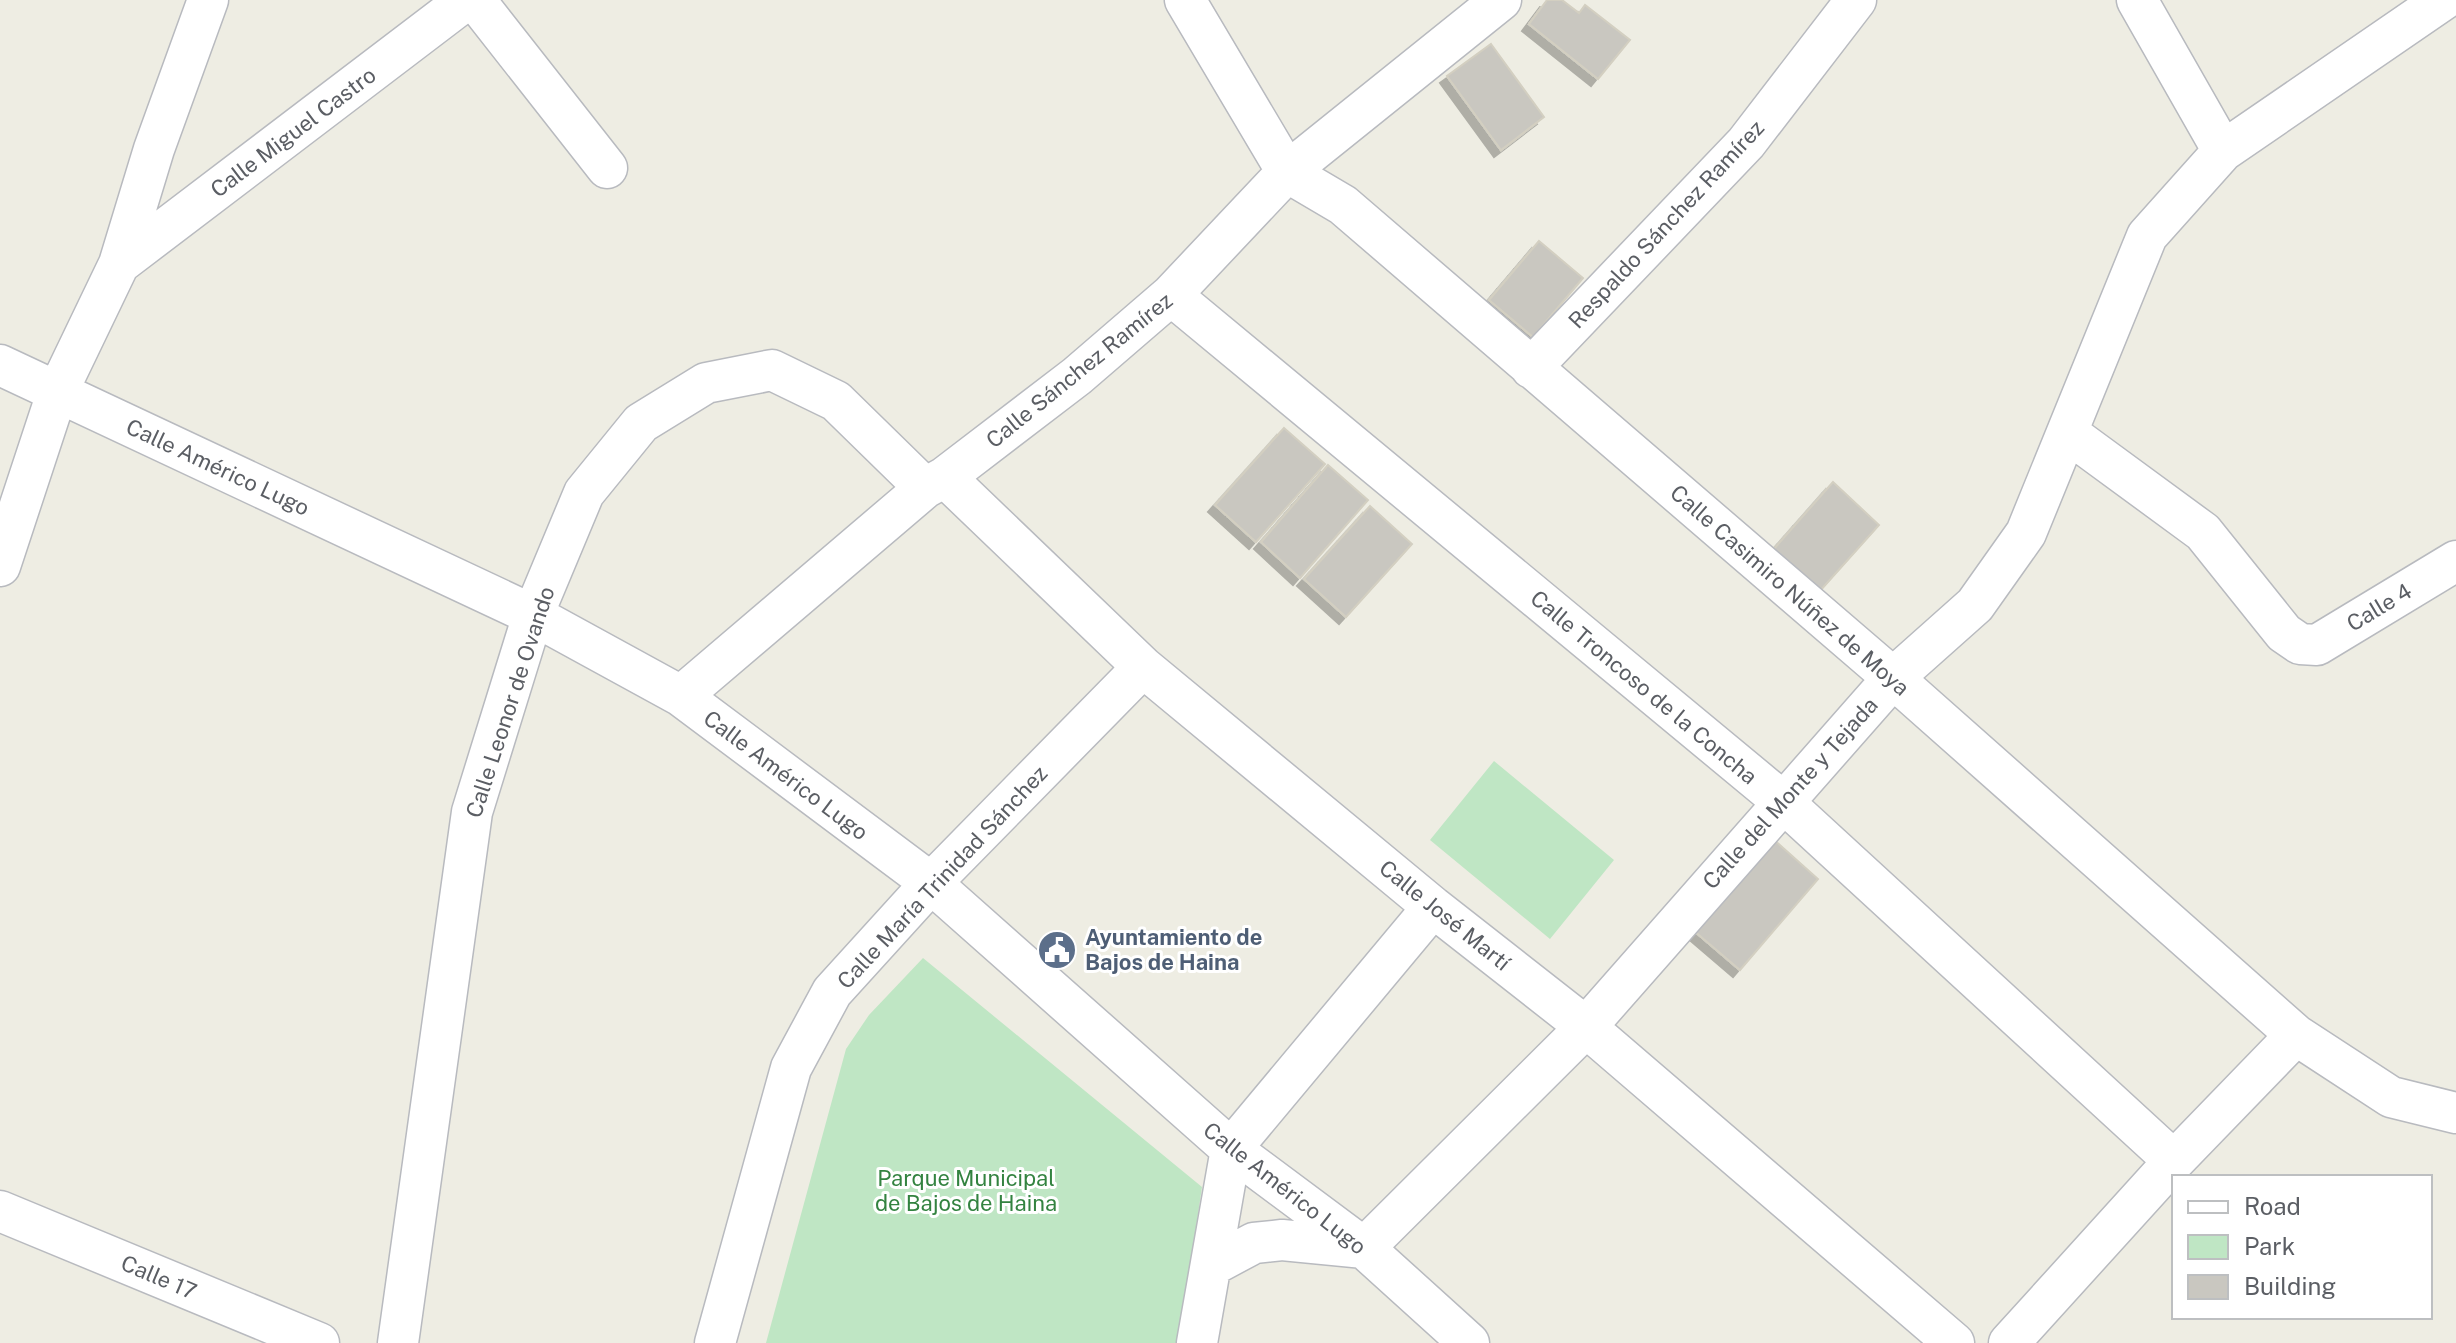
<svg xmlns="http://www.w3.org/2000/svg" width="2456" height="1343" font-family="'Public Sans',sans-serif">
<defs>
<filter id="shadow"><feDropShadow dx="-7" dy="7" stdDeviation="0" flood-color="#0004"/></filter>
</defs>
<rect width="100%" height="100%" fill="#eeede3"/>
<!-- green -->
<path fill="#bfe6c4" d="M 1494,761 L 1614,860 L 1550,939 L 1430,840 Z
M 923,958 L 1202,1187 L 1179,1343 L 766,1343 L 846,1049 L 869,1015 Z"/>
<!-- building -->
<path fill="#c9c7c0" stroke="#d3cfc1" stroke-width="2" filter="url(#shadow)" d="M 1547,0 L 1562,0 L 1579,13 L 1585,5 L 1630,40 L 1598,79 L 1529,24 Z
M 1491,44 L 1544,117 L 1501,150 L 1447,76 Z
M 1539,241 L 1583,278 L 1533,337 L 1489,300 Z
M 1284,428 L 1325,464 L 1256,542 L 1215,505 Z
M 1328,465 L 1368,500 L 1300,578 L 1261,542 Z
M 1833,482 L 1879,525 L 1819,592 L 1773,550 Z
M 1370,506 L 1412,544 L 1346,617 L 1304,579 Z
M 1772,838 L 1818,879 L 1740,970 L 1693,930 Z"/>
<g fill="none" stroke-linecap="round" stroke-linejoin="round">
<!-- minor casing -->
<g stroke="#b8babf" stroke-width="43">
<path id="minor" d="M 475,0 L 607,168
M 1185,0 L 1287,172 L 1343,205 L 1893,678 L 2296,1035 L 2391,1097 L 2456,1113
M 2137,0 L 2223,151
M 119,264 L 466,0
M 1171,295 L 1782,801 L 2174,1161
M 0,365 L 533,615 L 681,696 L 931,883 L 1231,1149 L 1364,1248 L 1469,1343
M 1531,368 L 1746,143 L 1856,0
M 2068,433 L 2203,532 L 2284,633 L 2300,644 L 2317,645 L 2456,561
M 945,477 L 1143,667 L 1433,907 L 1586,1027 L 1954,1343
M 0,566 L 57,393 L 119,264 L 154,149 L 208,0
M 681,696 L 925,488 L 945,477 L 1077,376 L 1171,295 L 1287,172 L 1501,0
M 0,1211 L 319,1343
M 1211,1266 L 1254,1243 L 1282,1240 L 1364,1248 L 1586,1027 L 1893,678 L 1975,605 L 2026,533 L 2147,236 L 2223,151 L 2443,0
M 398,1343 L 472,812 L 533,615 L 584,493 L 641,423 L 706,383 L 772,370 L 836,401 L 925,488
M 715,1343 L 791,1068 L 832,992 L 931,883 L 1143,667
M 1197,1343 L 1231,1149 L 1433,907
M 2009,1343 L 2174,1161 L 2296,1035"/>
</g>
<!-- minor -->
<use href="#minor" stroke="#fff" stroke-width="40"/>
</g>
<!-- icons -->
<defs>
<g id="civic-disc" transform="scale(2)"><circle r="9.5" fill="#5c6f8a" stroke="#fff"/><path d="M-.6-6.5H3V-4.5H.6V-3L4-1V1h2V6H-6V1h2V-1L-.6-3ZM-1.2 2.5V6h2.4V2.5Z" fill="#fff"/></g>
</defs>
<g fill-rule="evenodd">
<use href="#civic-disc" x="1057" y="950"/>
</g>
<g text-anchor="middle" dominant-baseline="central" stroke-width="6" stroke-linejoin="round" paint-order="stroke">
<!-- street labels -->
<g font-size="22" fill="#5b5e64" stroke="#fff">
<text transform="translate(293 132) rotate(-37)">Calle Miguel Castro</text>
<text transform="translate(1666 224) rotate(-47)">Respaldo Sánchez Ramírez</text>
<text transform="translate(1079 370) rotate(-39)">Calle Sánchez Ramírez</text>
<text transform="translate(218 467) rotate(25)">Calle Américo Lugo</text>
<text transform="translate(1790 590) rotate(41)">Calle Casimiro Núñez de Moya</text>
<text transform="translate(2379 607) rotate(-31)">Calle 4</text>
<text transform="translate(1644 687) rotate(40)">Calle Troncoso de la Concha</text>
<text transform="translate(510 702) rotate(-72)">Calle Leonor de Ovando</text>
<text transform="translate(786 775) rotate(37)">Calle Américo Lugo</text>
<text transform="translate(1790 793) rotate(-48)">Calle del Monte y Tejada</text>
<text transform="translate(942 877) rotate(-47)">Calle María Trinidad Sánchez</text>
<text transform="translate(1445 915) rotate(39)">Calle José Martí</text>
<text transform="translate(1285 1188) rotate(38)">Calle Américo Lugo</text>
<text transform="translate(159 1277) rotate(23)">Calle 17</text>
</g>
<!-- service labels -->
<g font-size="22" font-weight="bold" fill="#4e5e75" stroke="#fff" text-anchor="start">
<text x="1085" y="937">Ayuntamiento de<tspan x="1085" dy="25">Bajos de Haina</tspan></text>
</g>
<!-- park labels -->
<g font-size="22" fill="#338340" stroke="#fff">
<text x="966" y="1178">Parque Municipal<tspan x="966" dy="25">de Bajos de Haina</tspan></text>
</g>
</g>
<!-- legend -->
<rect x="2172" y="1175" width="260" height="144" fill="#ffffff" stroke="#bdbfc1" stroke-width="2"/>
<rect x="2188" y="1201" width="40" height="12" fill="#ffffff" stroke="#bdbfc1" stroke-width="2"/>
<text x="2244" y="1215" font-size="24" fill="#5b5e64">Road</text>
<rect x="2188" y="1235" width="40" height="24" fill="#bfe6c4" stroke="#bdbfc1" stroke-width="2"/>
<text x="2244" y="1255" font-size="24" fill="#5b5e64">Park</text>
<rect x="2188" y="1275" width="40" height="24" fill="#c9c7c0" stroke="#bdbfc1" stroke-width="2"/>
<text x="2244" y="1295" font-size="24" fill="#5b5e64">Building</text>
</svg>
